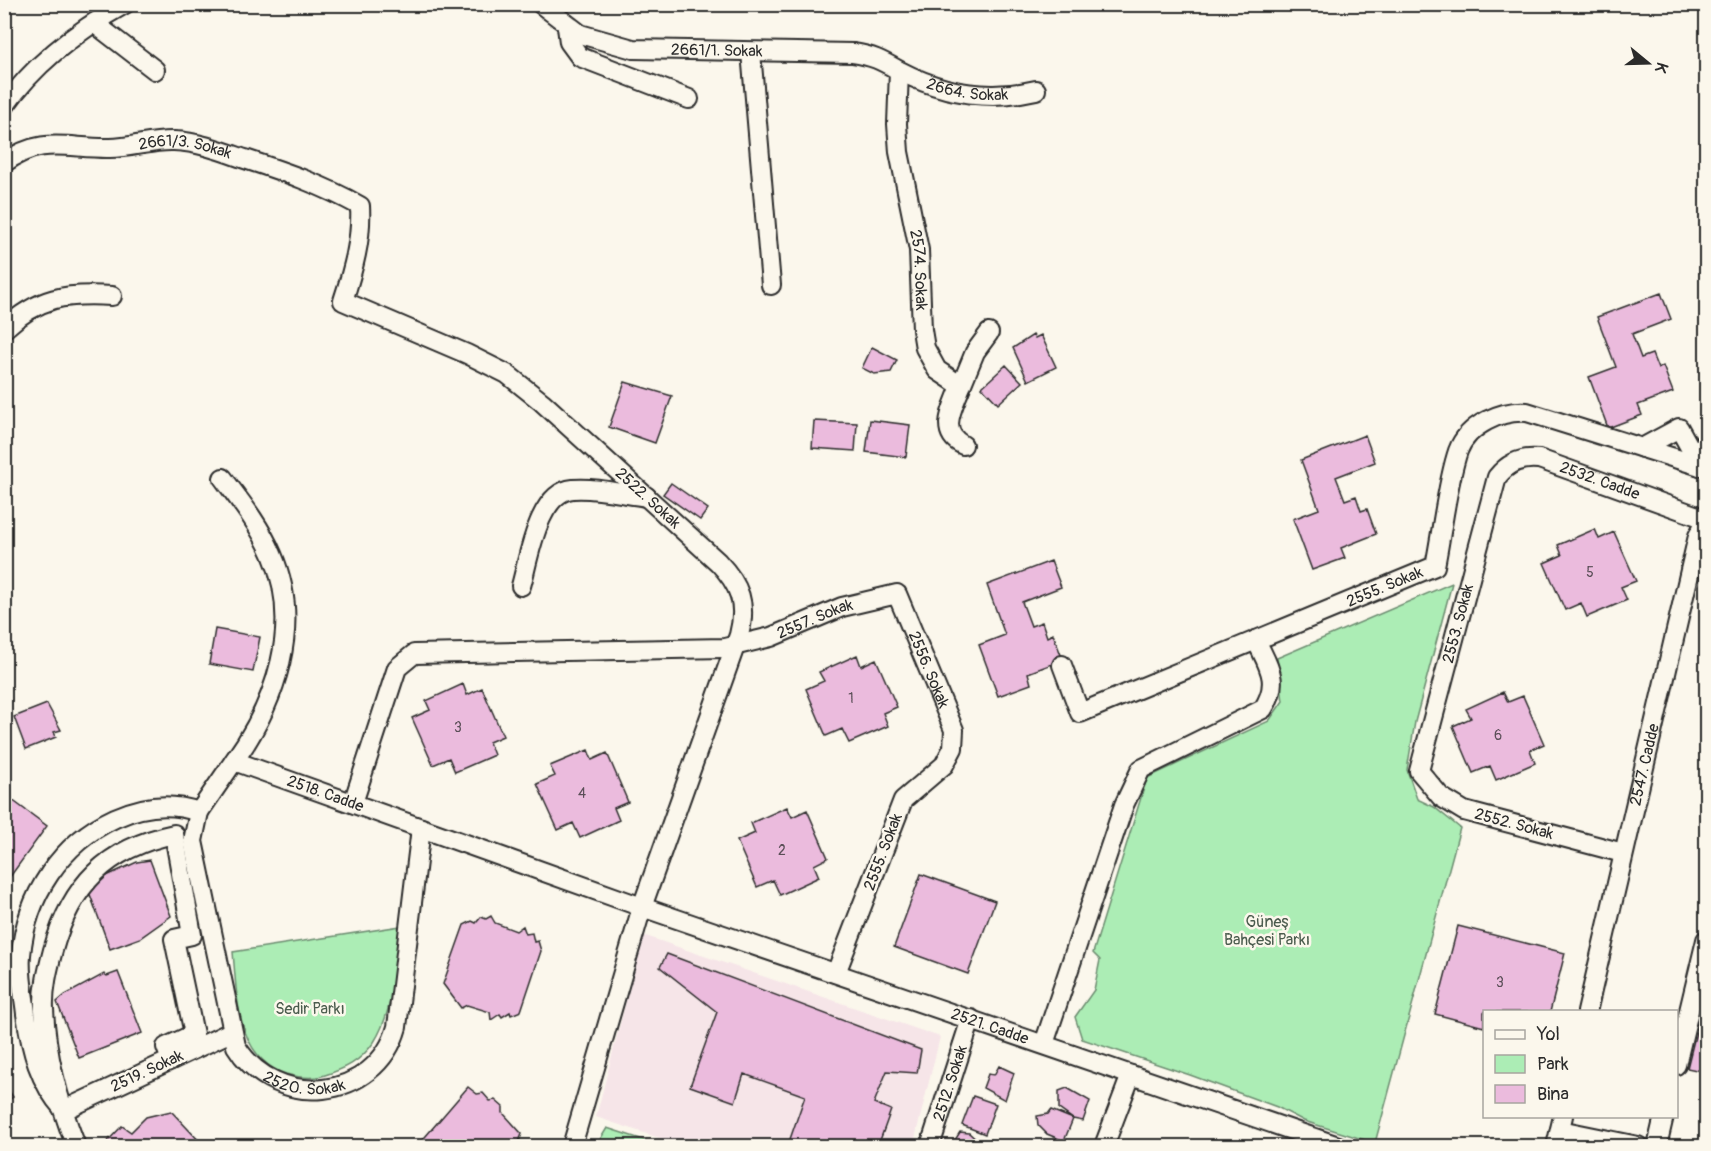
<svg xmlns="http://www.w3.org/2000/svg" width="1711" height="1151" font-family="Pangolin,sans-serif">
<rect width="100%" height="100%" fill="#fbf7ec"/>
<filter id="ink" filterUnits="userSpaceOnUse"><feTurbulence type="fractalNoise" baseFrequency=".0167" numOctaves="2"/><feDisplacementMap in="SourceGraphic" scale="12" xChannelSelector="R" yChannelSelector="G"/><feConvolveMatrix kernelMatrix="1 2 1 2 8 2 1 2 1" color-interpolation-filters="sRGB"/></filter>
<g filter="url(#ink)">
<!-- built -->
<path fill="#f6e5e8" d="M 643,935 L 940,1037 L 913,1146 L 683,1146 L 596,1117 Z"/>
<!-- green -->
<path fill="#acedb5" stroke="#6c8c70" stroke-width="1.5" d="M 1452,583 L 1415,722 L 1407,770 L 1417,799 L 1434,807 L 1460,828 L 1375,1143 L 1304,1121 L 1277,1107 L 1190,1075 L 1082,1039 L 1075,1017 L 1094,990 L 1100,960 L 1093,953 L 1147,778 L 1269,721 L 1283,701 L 1277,658 Z
M 401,926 C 395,963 395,1009 374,1042 C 360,1062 345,1069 322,1076 C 311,1079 297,1077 286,1074 C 236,1058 237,995 233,952 Z
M 607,1128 L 662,1146 L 596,1146 Z"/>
<!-- building -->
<path fill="#ebbbdd" stroke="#2b2b2b" stroke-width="1.5" d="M 1661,293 L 1671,319 L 1632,334 L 1641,358 L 1652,354 L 1658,369 L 1663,366 L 1673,392 L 1638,405 L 1642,415 L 1608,428 L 1589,377 L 1616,367 L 1597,317 Z
M 1033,335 L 1035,338 L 1041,335 L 1056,367 L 1028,381 L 1013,348 Z
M 872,347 L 897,360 L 891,372 L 874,374 L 862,368 Z
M 1006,365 L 1022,382 L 998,404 L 982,387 Z
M 625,382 L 672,396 L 655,443 L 609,427 Z
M 870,420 L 910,425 L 906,457 L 866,452 Z
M 814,421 L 857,423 L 855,451 L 812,448 Z
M 1365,435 L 1375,462 L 1336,477 L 1345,500 L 1356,496 L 1361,511 L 1367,509 L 1376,534 L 1341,548 L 1345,558 L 1312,570 L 1293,519 L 1319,509 L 1301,460 Z
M 671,483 L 708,509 L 700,520 L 663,494 Z
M 1595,529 L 1599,539 L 1614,532 L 1636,581 L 1621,587 L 1627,600 L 1587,617 L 1581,603 L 1565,610 L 1544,563 L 1562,555 L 1558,545 Z
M 1051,561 L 1061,587 L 1022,602 L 1031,626 L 1042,622 L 1047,637 L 1053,634 L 1063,660 L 1028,673 L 1031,684 L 998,696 L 979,645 L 1005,635 L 987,585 Z
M 215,629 L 260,637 L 253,672 L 209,664 Z
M 857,655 L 861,666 L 876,659 L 897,707 L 883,713 L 888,726 L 849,743 L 842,729 L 826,736 L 806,689 L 824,681 L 819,672 Z
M 463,684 L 467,695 L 482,688 L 503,736 L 489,742 L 494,755 L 455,772 L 449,758 L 433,765 L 412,718 L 430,710 L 426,701 Z
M 1503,692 L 1508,702 L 1523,696 L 1544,744 L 1530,750 L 1535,763 L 1496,780 L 1490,766 L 1473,773 L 1453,726 L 1471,718 L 1466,709 Z
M 47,704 L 61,730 L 54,732 L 56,737 L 26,749 L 14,717 Z
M 588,750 L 592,760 L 607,753 L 628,802 L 614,808 L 619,820 L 580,838 L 573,823 L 558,830 L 537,784 L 555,776 L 550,766 Z
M 4,794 L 47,826 L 4,885 Z
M 787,807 L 792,817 L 807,810 L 828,858 L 814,865 L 819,877 L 780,895 L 773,880 L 757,887 L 737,841 L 755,833 L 751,823 Z
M 150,860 L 171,916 L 140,938 L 110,949 L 88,889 L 100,879 L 137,862 Z
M 921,874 L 995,901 L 968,974 L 894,947 Z
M 491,916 L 495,923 L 516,931 L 523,926 L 526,934 L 532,933 L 534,942 L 538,941 L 541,951 L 521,1011 L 511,1015 L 510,1012 L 502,1017 L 500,1014 L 491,1020 L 490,1012 L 467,1005 L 461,1008 L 443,984 L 464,925 L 472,921 L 476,923 L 481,917 L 486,919 Z
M 1458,926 L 1565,953 L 1550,1012 L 1484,1012 L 1484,1027 L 1435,1014 Z
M 667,954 L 921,1050 L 917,1073 L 887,1071 L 874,1103 L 891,1110 L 878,1146 L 802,1146 L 789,1142 L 805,1096 L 744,1074 L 735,1102 L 690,1086 L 717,1012 L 660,967 Z
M 118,972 L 142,1033 L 79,1058 L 57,1002 L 65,995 L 104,974 L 107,976 Z
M 1702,1008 L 1706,1010 L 1706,1072 L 1687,1068 Z
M 999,1066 L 1014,1073 L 1005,1100 L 983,1088 L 988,1074 L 994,1075 Z
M 4,1083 L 13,1097 L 4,1103 Z
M 468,1087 L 477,1094 L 483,1093 L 490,1101 L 495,1100 L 503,1107 L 503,1113 L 522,1134 L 518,1144 L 516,1146 L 421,1146 L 419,1144 Z
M 1067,1088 L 1090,1101 L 1083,1121 L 1073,1119 L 1059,1109 L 1059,1091 Z
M 973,1096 L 996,1104 L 985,1134 L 962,1125 Z
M 1051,1110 L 1073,1119 L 1064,1141 L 1047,1134 L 1038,1125 L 1037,1116 L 1048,1114 Z
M 171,1111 L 204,1146 L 103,1146 L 122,1126 L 131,1132 L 146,1117 Z
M 960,1132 L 969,1133 L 983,1146 L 960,1146 L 962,1142 L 955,1140 Z
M 1212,1142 L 1226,1146 L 1210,1146 Z"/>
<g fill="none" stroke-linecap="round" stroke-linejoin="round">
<!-- street casing -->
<g stroke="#2b2b2b" stroke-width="22">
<g id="street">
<path id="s1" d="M 541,4 L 580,34 L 633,49 L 853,53 C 874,56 882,61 900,71 C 944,94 988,101 1036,90"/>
<path d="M 94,23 L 155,70"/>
<path d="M 567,27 L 569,42 L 580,57 L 689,99"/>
<path d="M 751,52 L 771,285"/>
<path id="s2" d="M 899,71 L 897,124 L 899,152 L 919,250 L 922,330 L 925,348 L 937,370 L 961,386 C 954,406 937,432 963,445"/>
<path d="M 4,107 C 34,64 80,29 125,4"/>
<path id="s3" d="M 4,163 C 42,135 68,149 110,148 C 132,148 152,140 174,141 C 199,142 222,151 245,159 C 285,172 323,185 360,206 C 362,239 353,270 343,301 L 467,354 L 507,374 L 542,402 L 718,562 C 740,585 747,604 739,635 L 642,907 L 572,1146"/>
<path d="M 4,329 C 39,297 65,293 112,296"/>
<path d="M 961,386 L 975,352 L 989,333"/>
<path d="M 1642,448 L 1679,428 L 1700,466 L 1706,440"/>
<path d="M 223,478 C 241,502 260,526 272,554 C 303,625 276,702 234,761"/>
<path d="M 521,586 C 529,558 538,492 573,489 C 596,487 623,494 647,497"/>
<path id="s4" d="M 1062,665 L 1080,713 L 1435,566 C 1442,532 1447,483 1458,451 C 1468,424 1502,410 1527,412 L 1700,466"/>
<path id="s5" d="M 353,803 L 397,668 L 414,654 L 725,648 L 771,637 L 842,607 L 897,594 L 954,730 L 953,748 L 944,765 L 903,800 L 836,973"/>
<path id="s6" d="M 199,812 L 193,841 L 236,1046 C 275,1111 376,1102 397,1027 L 421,828"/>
<path id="s7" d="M 1623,853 L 1464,811 L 1441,797 L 1419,771 L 1497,477 C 1508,463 1521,457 1539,459 L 1706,519"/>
<path id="s8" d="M 1587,1012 L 1698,536 L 1706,521"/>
<path id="s9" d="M 231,1032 L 64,1110 C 39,1082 31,1050 26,1014 C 24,994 19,975 21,955 C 26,896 61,843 115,818 C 143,805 170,802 199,812 L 234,761 L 642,907 L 1338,1146"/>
<path d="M 1044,1044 L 1124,805 L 1141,769 L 1263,709 C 1281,681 1268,666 1256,640"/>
<path d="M 1676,1065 L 1706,940"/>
<path d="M 1560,1130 L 1638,1146"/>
<path d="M 76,1146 C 59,1103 46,1055 44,1009 C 43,989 48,969 53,950 C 71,885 107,848 174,834 L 192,935 L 174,939 L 194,1034 L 166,1047 L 171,1060"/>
<path id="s10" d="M 930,1146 L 971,1019"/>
<path d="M 1104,1146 L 1131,1075"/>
<path d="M 1556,1146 L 1563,1116"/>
<path d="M 1657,1146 L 1664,1116"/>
</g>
</g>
<!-- street -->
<use href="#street" stroke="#fbf7ec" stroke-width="18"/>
</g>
</g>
<g text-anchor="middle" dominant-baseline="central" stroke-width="5" stroke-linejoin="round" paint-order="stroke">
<!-- number labels -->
<g font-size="14" fill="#5b4f58">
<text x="1590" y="572">5</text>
<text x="851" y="698">1</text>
<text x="458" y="727">3</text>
<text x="1498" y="735">6</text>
<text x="582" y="793">4</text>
<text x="782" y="850">2</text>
<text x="1500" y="982">3</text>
</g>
<!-- street labels -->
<g font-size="16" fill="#2b2b2b" stroke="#fbf7ec">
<text stroke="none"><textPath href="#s1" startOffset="188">2661/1. Sokak</textPath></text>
<text stroke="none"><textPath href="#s1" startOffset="446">2664. Sokak</textPath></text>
<text stroke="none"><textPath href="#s3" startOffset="186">2661/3. Sokak</textPath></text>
<text stroke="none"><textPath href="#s2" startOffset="201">2574. Sokak</textPath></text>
<text stroke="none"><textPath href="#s7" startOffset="642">2532. Cadde</textPath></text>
<text stroke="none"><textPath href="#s3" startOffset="837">2522. Sokak</textPath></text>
<text stroke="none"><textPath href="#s4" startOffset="381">2555. Sokak</textPath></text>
<text stroke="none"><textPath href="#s5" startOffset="570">2557. Sokak</textPath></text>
<text stroke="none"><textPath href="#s7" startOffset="378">2553. Sokak</textPath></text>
<text stroke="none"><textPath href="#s5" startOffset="738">2556. Sokak</textPath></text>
<text stroke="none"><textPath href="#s8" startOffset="254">2547. Cadde</textPath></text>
<text stroke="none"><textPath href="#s9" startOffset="768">2518. Cadde</textPath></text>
<text transform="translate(1514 824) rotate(15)">2552. Sokak</text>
<text transform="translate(883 852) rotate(-69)">2555. Sokak</text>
<text stroke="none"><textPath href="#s9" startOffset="1472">2521. Cadde</textPath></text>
<text transform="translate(147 1071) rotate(-25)">2519. Sokak</text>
<text stroke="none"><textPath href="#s6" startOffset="322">2520. Sokak</textPath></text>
<text stroke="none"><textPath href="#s10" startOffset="66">2512. Sokak</textPath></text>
</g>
<!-- park labels -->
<g font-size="16" fill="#4b5c4e" stroke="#fbf7ec">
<text x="1267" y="922">Güneş<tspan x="1267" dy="18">Bahçesi Parkı</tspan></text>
<text x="310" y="1009">Sedir Parkı</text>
</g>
</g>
<!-- margin -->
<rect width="1711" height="1151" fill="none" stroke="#fbf7ec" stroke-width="24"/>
<rect x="12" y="12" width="1687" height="1127" fill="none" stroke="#2b2b2b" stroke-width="2" filter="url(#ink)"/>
<!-- legend -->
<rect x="1483" y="1010" width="195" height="108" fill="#fbf7ec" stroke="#a8a59f" stroke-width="1.5"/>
<rect x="1495" y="1030" width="30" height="9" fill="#fbf7ec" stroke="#a8a59f" stroke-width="1.5"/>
<text x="1537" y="1040" font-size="18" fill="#2b2b2b">Yol</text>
<rect x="1495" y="1055" width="30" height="18" fill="#acedb5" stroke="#a8a59f" stroke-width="1.5"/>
<text x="1537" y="1070" font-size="18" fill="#2b2b2b">Park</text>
<rect x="1495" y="1085" width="30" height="18" fill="#ebbbdd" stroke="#a8a59f" stroke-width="1.5"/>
<text x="1537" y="1100" font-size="18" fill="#2b2b2b">Bina</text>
<!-- north arrow -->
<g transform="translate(1648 63) rotate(109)" stroke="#fbf7ec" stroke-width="4.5" paint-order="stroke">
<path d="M0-4.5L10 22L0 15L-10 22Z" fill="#2b2b2b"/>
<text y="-9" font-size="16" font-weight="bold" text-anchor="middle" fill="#2b2b2b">K</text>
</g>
</svg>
